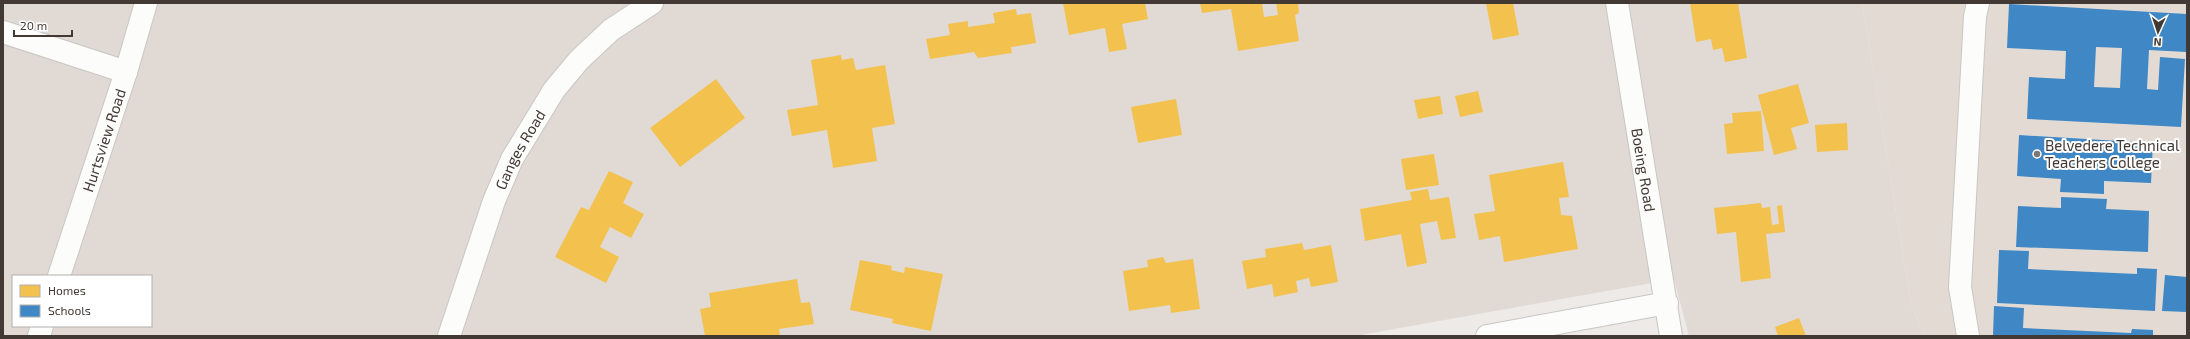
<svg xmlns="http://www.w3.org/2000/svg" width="2190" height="339" font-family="'Exo 2',sans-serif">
<rect width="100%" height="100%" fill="#edeae7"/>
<!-- residential -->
<path fill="#e1dad4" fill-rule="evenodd" d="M 3,3 L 1862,3 L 1911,305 L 1925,336 L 1689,336 L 1674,279 L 1355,336 L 3,336 ZM 13,276 L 151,276 L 151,326 L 13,326 Z"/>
<!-- education -->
<path fill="#e3dbd3" d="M 1862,3 L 2187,3 L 2187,336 L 1925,336 L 1911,305 Z"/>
<!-- homes -->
<path fill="#f2c14e" d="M 1063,3 L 1145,3 L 1148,19 L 1122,24 L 1127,49 L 1109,52 L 1105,28 L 1069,35 Z
M 1200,3 L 1262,3 L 1264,17 L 1278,15 L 1276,3 L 1298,3 L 1299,13 L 1295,15 L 1299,41 L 1238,51 L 1231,9 L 1202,13 Z
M 1486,3 L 1513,3 L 1519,35 L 1493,40 Z
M 1690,3 L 1738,3 L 1747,58 L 1725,62 L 1722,48 L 1713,50 L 1711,39 L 1696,42 Z
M 1016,9 L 1017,15 L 1031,13 L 1036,43 L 1011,47 L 1012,53 L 978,58 L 974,52 L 930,59 L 926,39 L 950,35 L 948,24 L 968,21 L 968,27 L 995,23 L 993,13 Z
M 841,55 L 842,60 L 853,58 L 856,70 L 885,65 L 895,124 L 872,128 L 877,161 L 833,168 L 827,130 L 792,136 L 787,110 L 818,105 L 811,60 Z
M 716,79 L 745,118 L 680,167 L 650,128 Z
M 1798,84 L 1809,123 L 1791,128 L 1797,149 L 1774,155 L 1758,95 Z
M 1478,91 L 1483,112 L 1460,117 L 1455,96 Z
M 1440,96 L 1443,114 L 1418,119 L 1414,100 Z
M 1176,99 L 1182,135 L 1138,143 L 1131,107 Z
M 1761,111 L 1764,151 L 1727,154 L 1724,124 L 1733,123 L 1732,113 Z
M 1847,123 L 1848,150 L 1817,152 L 1815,125 Z
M 1434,154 L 1439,185 L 1406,190 L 1401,159 Z
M 1563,162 L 1569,197 L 1559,198 L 1561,215 L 1572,216 L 1578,249 L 1504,262 L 1500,236 L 1479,240 L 1474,214 L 1495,211 L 1489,175 Z
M 609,171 L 633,182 L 623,203 L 644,214 L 631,238 L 610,227 L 600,247 L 619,257 L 606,283 L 555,257 L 581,207 L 589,210 Z
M 1428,189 L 1430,200 L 1449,197 L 1456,238 L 1441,240 L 1437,221 L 1420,224 L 1427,263 L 1407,267 L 1401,234 L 1365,241 L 1360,209 L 1412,200 L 1410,192 Z
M 1761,203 L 1762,208 L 1770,207 L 1772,225 L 1779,224 L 1777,206 L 1782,205 L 1785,232 L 1766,234 L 1771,278 L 1741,282 L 1736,232 L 1717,234 L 1714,208 Z
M 1302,243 L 1304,250 L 1331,245 L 1338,282 L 1311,287 L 1309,278 L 1296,281 L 1298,292 L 1274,297 L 1272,284 L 1247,289 L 1242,261 L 1266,257 L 1265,249 Z
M 1163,257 L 1166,263 L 1193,259 L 1200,309 L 1171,313 L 1170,305 L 1129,311 L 1123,271 L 1148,267 L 1147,260 Z
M 860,260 L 892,266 L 891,270 L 904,273 L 905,267 L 943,274 L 931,331 L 892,323 L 893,319 L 850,310 Z
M 797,279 L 801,303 L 810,302 L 814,324 L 779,329 L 780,336 L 705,336 L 700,309 L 711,307 L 709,293 Z
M 1799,318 L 1806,336 L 1778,336 L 1775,327 Z"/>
<!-- schools -->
<path fill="#3f88c5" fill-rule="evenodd" d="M 2009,4 L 2187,14 L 2186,52 L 2149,50 L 2147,89 L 2158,90 L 2160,57 L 2185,59 L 2181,127 L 2027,119 L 2029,77 L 2065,79 L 2066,51 L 2007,48 ZM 2096,47 L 2122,48 L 2120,88 L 2094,87 Z
M 2019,135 L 2153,143 L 2151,183 L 2104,181 L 2104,194 L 2060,192 L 2061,179 L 2017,176 Z
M 2061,197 L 2107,199 L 2106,209 L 2149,211 L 2148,252 L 2016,247 L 2018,206 L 2061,208 Z
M 1999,250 L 2029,251 L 2028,269 L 2137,274 L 2137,268 L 2157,269 L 2155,311 L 1997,303 Z
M 2165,275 L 2187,277 L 2187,312 L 2162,311 Z
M 1994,306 L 2024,308 L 2023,328 L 2131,333 L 2132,329 L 2153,330 L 2153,336 L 1993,336 Z"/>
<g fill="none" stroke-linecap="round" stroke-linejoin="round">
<!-- minor casing -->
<g stroke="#c9c6c3" stroke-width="24">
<g id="minor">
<path id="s1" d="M 1617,3 L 1671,336"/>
<path d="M 3,32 L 126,72"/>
<path id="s2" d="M 59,276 L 126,72 L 146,3"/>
<path d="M 39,336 L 42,326"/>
<path id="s3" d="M 449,336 L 494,201 L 512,159 L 554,90 L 579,60 L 611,30 L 652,3"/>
<path d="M 1487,336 L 1667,303"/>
<path d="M 1968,336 L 1960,287 L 1975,16 L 1978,3"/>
</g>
</g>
<!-- minor -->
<use href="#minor" stroke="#fcfcfb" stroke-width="22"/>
</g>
<!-- markers -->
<circle fill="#7e7773" stroke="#fff" stroke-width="1.5" cx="2037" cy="154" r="4"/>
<g text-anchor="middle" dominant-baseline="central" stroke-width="4" stroke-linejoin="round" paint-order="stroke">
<!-- street labels -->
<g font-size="15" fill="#423934" stroke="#fff">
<text stroke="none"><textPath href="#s2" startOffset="143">Hurtsview Road</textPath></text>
<text stroke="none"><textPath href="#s3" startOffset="200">Ganges Road</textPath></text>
<text stroke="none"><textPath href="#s1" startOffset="169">Boeing Road</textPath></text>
</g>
<!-- poi labels -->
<g font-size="15" fill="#423934" stroke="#fff" text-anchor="start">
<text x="2045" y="145">Belvedere Technical<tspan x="2045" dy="17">Teachers College</tspan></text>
</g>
</g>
<!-- border -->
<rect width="2190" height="339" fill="none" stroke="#423934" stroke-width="8"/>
<!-- legend -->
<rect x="12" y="275" width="140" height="52" fill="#ffffff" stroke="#b3b0ae"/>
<rect x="20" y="285" width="20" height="12" fill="#f2c14e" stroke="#b3b0ae"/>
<text x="48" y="295" font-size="12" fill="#423934">Homes</text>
<rect x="20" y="305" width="20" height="12" fill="#3f88c5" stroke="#b3b0ae"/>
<text x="48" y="315" font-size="12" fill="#423934">Schools</text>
<!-- north arrow -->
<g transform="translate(2158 32) rotate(183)" stroke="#ffffff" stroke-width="3" paint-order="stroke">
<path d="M0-3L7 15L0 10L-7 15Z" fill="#423934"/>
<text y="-6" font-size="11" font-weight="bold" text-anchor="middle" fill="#423934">N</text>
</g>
<!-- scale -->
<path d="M14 30v6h58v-6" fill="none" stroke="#423934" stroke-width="2"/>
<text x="20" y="30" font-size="12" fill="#423934" stroke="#ffffff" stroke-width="3" paint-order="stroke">20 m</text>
</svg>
